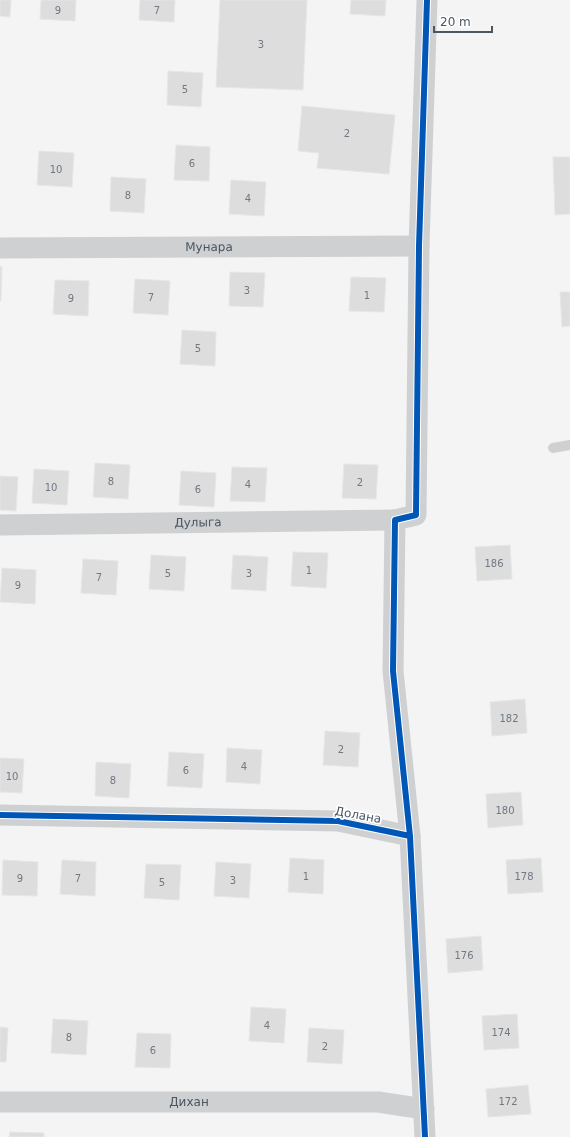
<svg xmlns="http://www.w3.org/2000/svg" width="570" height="1137" font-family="'DejaVu Sans',sans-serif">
<rect width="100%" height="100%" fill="#f4f4f4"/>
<!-- building -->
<path fill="#ddddde" stroke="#e5e6e7" d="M 0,0 L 11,0 L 10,17 L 0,16 Z
M 41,0 L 76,0 L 75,21 L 40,19 Z
M 140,0 L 175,0 L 174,22 L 139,20 Z
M 220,0 L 307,0 L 303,90 L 216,87 Z
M 351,0 L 386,0 L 385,16 L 350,14 Z
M 168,71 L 203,73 L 201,107 L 167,105 Z
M 302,106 L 395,115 L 389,174 L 317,168 L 319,153 L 298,151 Z
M 176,145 L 210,147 L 209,181 L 174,180 Z
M 39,151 L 74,153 L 72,187 L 37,185 Z
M 553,157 L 570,157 L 570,214 L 555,215 Z
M 111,177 L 146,179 L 144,213 L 110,211 Z
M 231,180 L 266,182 L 264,216 L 229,214 Z
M 0,266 L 2,267 L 1,301 L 0,301 Z
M 230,272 L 265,273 L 263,307 L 229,306 Z
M 351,277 L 386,278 L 384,312 L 349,311 Z
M 135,279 L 170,281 L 168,315 L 133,313 Z
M 55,280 L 89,281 L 88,316 L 53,314 Z
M 560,292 L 570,292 L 570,326 L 562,327 Z
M 182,330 L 216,332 L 215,366 L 180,364 Z
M 95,463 L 130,465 L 128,499 L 93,497 Z
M 344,464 L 378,465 L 376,499 L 342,498 Z
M 232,467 L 267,468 L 265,502 L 230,501 Z
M 34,469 L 69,471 L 67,505 L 32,503 Z
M 181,471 L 216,473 L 214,507 L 179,505 Z
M 0,476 L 18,477 L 16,511 L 0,510 Z
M 510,545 L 512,579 L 477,581 L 475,547 Z
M 293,552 L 328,553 L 326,588 L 291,586 Z
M 151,555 L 186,557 L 184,591 L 149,589 Z
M 233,555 L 268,557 L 266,591 L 231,589 Z
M 83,559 L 118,561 L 116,595 L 81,593 Z
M 2,568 L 36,570 L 35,604 L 0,602 Z
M 525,699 L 527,733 L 492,736 L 490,702 Z
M 325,731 L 360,733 L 358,767 L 323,765 Z
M 227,748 L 262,750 L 260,784 L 226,782 Z
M 169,752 L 204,754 L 202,788 L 167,786 Z
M 0,758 L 24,759 L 22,793 L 0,792 Z
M 96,762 L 131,764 L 129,798 L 95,796 Z
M 521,792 L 523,825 L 488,828 L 486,794 Z
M 290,858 L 324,860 L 323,894 L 288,892 Z
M 541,858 L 543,892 L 508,894 L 506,860 Z
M 3,860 L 38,862 L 37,896 L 2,895 Z
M 62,860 L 96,862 L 95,896 L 60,894 Z
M 216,862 L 251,864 L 249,898 L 214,896 Z
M 146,864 L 181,865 L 179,900 L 144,898 Z
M 481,936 L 483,970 L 448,973 L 446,939 Z
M 251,1007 L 286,1009 L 284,1043 L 249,1041 Z
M 517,1014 L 519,1048 L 484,1050 L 482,1016 Z
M 53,1019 L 88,1021 L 86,1055 L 51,1053 Z
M 0,1027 L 8,1028 L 6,1062 L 0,1062 Z
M 309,1028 L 344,1030 L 342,1064 L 307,1062 Z
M 137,1033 L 171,1034 L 170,1068 L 135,1067 Z
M 528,1085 L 531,1114 L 488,1117 L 486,1089 Z
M 10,1132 L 44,1133 L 44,1137 L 9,1137 Z"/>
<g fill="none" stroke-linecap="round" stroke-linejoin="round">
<!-- service -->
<path stroke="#ced0d2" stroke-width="10" d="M 553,448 L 570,445"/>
<!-- minor -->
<g stroke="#ced0d2" stroke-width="21">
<path id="s1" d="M 0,248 L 419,246"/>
<path id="s2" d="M 0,525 L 395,520"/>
<path d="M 0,815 L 338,821 L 410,836 L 425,1137"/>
<path d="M 410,836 L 393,671 L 395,520 L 416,515 L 419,246 L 427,0"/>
<path id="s3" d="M 0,1102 L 378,1102 L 424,1109"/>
</g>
<!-- cycleway casing -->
<g stroke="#fff" stroke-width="8">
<path id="cycleway" d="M 0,815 L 338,821 L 410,836 L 425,1137
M 410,836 L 393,671 L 395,520 L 416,515 L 419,246 L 427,0"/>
</g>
<!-- cycleway -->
<use href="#cycleway" stroke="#0057b8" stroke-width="6"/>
</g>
<g text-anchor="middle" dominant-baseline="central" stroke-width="3.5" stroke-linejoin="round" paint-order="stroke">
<!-- number labels -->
<g font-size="10" fill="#707881">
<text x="58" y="10">9</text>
<text x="157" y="10">7</text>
<text x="261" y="44">3</text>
<text x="185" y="89">5</text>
<text x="347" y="133">2</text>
<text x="192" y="163">6</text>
<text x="56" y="169">10</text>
<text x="128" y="195">8</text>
<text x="248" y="198">4</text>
<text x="247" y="290">3</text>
<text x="367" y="295">1</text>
<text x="151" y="297">7</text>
<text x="71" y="298">9</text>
<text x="198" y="348">5</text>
<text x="111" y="481">8</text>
<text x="360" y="482">2</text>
<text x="248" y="484">4</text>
<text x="51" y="487">10</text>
<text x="198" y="489">6</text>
<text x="494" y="563">186</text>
<text x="309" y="570">1</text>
<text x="168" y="573">5</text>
<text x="249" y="573">3</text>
<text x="99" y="577">7</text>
<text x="18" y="585">9</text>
<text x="509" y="718">182</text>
<text x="341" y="749">2</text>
<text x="244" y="766">4</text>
<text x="186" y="770">6</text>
<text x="12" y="776">10</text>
<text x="113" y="780">8</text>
<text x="505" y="810">180</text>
<text x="306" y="876">1</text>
<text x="524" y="876">178</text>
<text x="20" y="878">9</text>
<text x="78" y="878">7</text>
<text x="233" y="880">3</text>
<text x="162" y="882">5</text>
<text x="464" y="955">176</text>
<text x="267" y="1025">4</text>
<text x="501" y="1032">174</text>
<text x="69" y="1037">8</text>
<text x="325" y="1046">2</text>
<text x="153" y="1050">6</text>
<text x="508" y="1101">172</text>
</g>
<!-- street labels -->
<g font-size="12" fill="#4a5661" stroke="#fff">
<text stroke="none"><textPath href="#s1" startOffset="209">Мунара</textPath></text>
<text stroke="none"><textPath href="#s2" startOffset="198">Дулыга</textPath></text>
<text transform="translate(358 815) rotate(10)">Долана</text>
<text stroke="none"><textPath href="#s3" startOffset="189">Дихан</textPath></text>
</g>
</g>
<!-- scale -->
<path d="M434 26v6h58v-6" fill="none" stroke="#4a5661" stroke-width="2"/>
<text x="440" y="26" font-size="12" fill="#4a5661" stroke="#ffffff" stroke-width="3" paint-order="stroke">20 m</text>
</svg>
